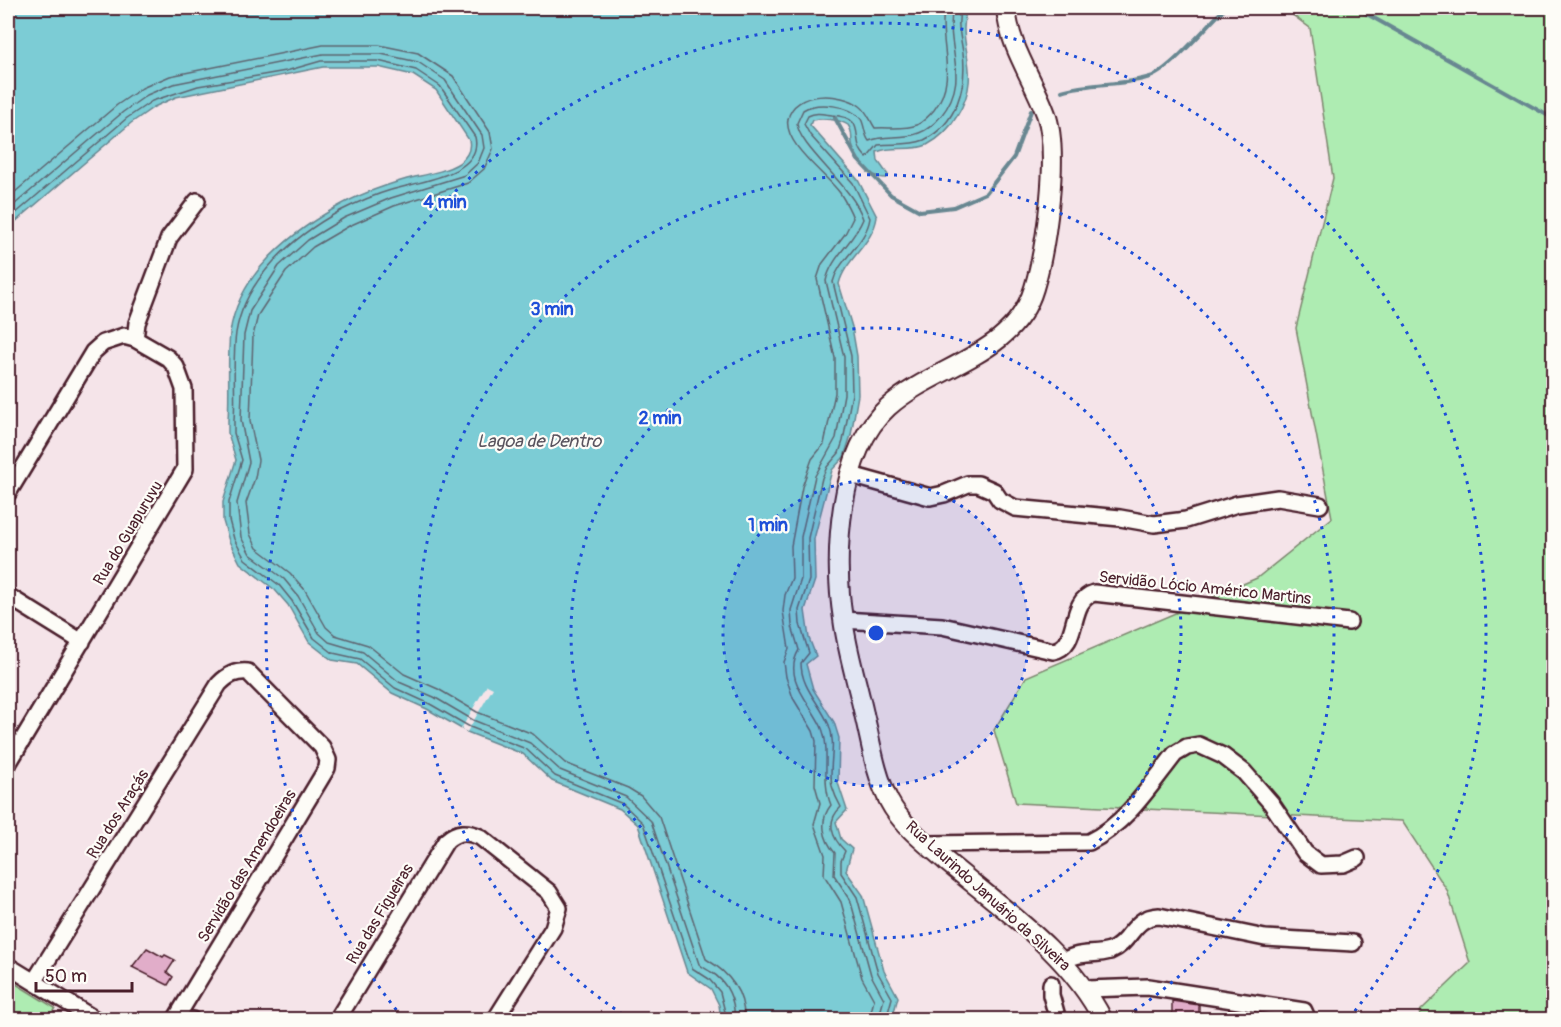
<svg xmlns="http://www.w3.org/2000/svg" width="1561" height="1027" font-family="Pangolin,sans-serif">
<rect width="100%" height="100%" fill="#f5e4e9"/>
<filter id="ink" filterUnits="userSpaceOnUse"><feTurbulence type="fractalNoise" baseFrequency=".0167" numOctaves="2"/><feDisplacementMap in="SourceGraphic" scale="12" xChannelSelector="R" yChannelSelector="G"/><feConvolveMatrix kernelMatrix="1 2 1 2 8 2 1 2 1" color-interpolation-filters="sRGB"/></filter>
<g filter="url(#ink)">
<!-- green -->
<path fill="#aeecb2" stroke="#7c866e" stroke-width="1.5" d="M 1283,8 L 1553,8 L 1553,1019 L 1421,1019 L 1419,1012 L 1470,963 L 1447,890 L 1402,821 L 1016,803 L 994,730 L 1026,677 L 1257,578 L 1332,518 L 1296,328 L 1333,178 L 1310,28 Z
M 8,979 L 55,1008 L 48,1019 L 8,1019 Z"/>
<!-- water -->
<path fill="#7bccd5" stroke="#678791" stroke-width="1.5" d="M 8,8 L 967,8 C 955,47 985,71 957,116 C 950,128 940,138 927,145 C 911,152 892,145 877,152 L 878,161 L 888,175 L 886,178 C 871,179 853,158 852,143 C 851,135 853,132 848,125 C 839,119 822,118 812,120 L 810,125 L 858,180 L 877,217 C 873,244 845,259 839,284 L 852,327 L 857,356 L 858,395 L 851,435 L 844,457 L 832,470 L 814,539 L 815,580 L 805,610 L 809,638 L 816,656 L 806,664 L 813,689 L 834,722 L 839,738 L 838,783 L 847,810 L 836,822 L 841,839 L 852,849 L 846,871 L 863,895 L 884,971 L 898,997 L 892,1019 L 721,1019 L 719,1005 L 711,989 L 687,972 L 638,825 L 620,809 L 552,781 L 523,754 L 467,732 L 427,709 L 392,693 L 357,664 L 332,660 L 309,642 L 288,605 L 275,590 L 240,563 L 229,541 L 223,521 L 223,502 L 236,460 L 228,433 L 228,420 C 230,391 227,361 230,333 C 238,275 288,235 335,208 C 357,195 383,186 407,179 C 423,175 445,172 459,163 C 467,157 471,149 469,140 L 436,90 L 413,75 L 378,67 L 323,67 L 176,97 L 154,107 L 131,123 L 8,228 Z"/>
<!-- pier -->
<path fill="#f5e4e9" d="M 487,685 L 493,688 L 467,732 L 461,729 Z"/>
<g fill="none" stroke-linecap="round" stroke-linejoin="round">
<!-- shore -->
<path stroke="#5e646f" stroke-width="1.5" d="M 8,198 L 117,105 L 142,88 L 170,76 L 323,45 L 379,45 L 418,53 L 453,76 L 490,132 L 493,149 L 484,169 L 468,183 L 394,206 L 349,226 L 313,247 L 286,272 L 258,315 L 253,336 L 250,421 L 258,460 L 255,478 L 246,503 L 250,534 L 257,548 L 290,573 L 305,590 L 326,627 L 335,635 L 368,645 L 404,674 L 438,689 L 477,712 L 533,734 L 565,763 L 628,788 L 641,796 L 659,817 L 706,959 C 728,972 745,991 744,1020
M 8,210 L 123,112 L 147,95 L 173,84 L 323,54 L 381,54 L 418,62 L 445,80 L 482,135 L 484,148 L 478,163 L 465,175 L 391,198 L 344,218 L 308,240 L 279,266 L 250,311 L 244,335 L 241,420 L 249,462 L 237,503 L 241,537 L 250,554 L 284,579 L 298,596 L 319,633 L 329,642 L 363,652 L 399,682 L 434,697 L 473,720 L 530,743 L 560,770 L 626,797 L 651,821 L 699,964 C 703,968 707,969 711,972 C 727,981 736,1002 734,1020
M 8,220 L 127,118 L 152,101 L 198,86 L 286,71 L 321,61 L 378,61 L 416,70 L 440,86 L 475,137 C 484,175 416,182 391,190 C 374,195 356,203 340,211 C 294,236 245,278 236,333 C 232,361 236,392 234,420 L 234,433 L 242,460 L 229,502 L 229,520 L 234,539 L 245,559 L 279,585 L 292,601 L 314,638 L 333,653 L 360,659 L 395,688 L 430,704 L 470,727 L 526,749 L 555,776 L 623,804 L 643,823 L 692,968 L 709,979 L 720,992 L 727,1020
M 869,1020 L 874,1000 L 862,978 L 841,902 L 824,875 L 825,855 L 814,824 L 820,803 L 815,785 L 816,741 L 813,731 L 793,698 L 786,677 L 784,662 L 789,649 L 783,611 L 785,595 L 792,578 L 791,546 L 802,487 L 812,459 L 824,444 L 835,393 L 835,358 L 817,279 L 822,264 L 845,234 L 853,218 C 850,210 845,201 840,193 C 826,174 783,144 788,119 C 794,90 841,92 860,106 C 868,112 870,121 875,128 C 889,127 904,130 917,125 C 924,121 929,116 934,110 C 959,78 938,43 944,8
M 878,1020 L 884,999 L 871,975 L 850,899 L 834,875 L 835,853 C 823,839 819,820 831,805 C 820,779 832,750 821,726 C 810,702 782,678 799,650 L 792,626 L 791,610 L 801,579 L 801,537 L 815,476 L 836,438 L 844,394 L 844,357 L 826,281 C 831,257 854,242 863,219 C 853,186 798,147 797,123 L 803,110 C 818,101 850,105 861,119 C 865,126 864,135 869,141 C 885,134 902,140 919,133 C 928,130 935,123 941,116 C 972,77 944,48 953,8
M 886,1020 L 892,998 L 878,973 L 857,897 L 841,873 L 841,861 L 845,851 C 831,837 826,821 841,807 C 837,800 834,793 832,786 C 828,766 837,745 829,725 C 820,703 801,688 801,663 L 809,653 L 800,624 L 799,610 L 809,580 L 808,538 L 822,478 L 827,467 L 839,453 L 843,441 L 852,394 L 851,356 L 833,282 C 839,258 866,244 870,218 L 853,183 L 810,135 L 804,124 L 808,116 C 816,112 823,114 832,115 C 871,118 847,141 867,158 L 878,145 C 894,143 909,146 924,140 C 957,124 967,86 963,53 C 961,37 956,24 961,8"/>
<!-- stream -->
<path stroke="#678791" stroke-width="4" d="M 1356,8 L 1554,119
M 1062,91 C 1090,82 1123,86 1150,77 C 1169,71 1209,24 1225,8
M 835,118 L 858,160 L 891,195 L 920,211 L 954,207 L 986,193 L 1014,157 L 1031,111"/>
</g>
<!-- building -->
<path fill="#e1adc9" stroke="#4a1f2b" stroke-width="1.5" d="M 147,948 L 163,957 L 165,955 L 175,960 L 167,972 L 173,977 L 168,985 L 132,967 Z
M 1172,1001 L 1199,1005 L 1199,1020 L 1172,1020 Z"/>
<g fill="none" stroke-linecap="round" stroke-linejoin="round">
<!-- minor casing -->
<g stroke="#4a1f2b" stroke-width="20">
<path id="minor" d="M 135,339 L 137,323 L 169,238 L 197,201
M 851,475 L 930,497 L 944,494 L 968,484 L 978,484 L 994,491 L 1000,500 L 1015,508 L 1120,518 L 1154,524 L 1186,520 L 1237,504 L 1278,498 L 1320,505
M 8,493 L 93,352 L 103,343 L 124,336 L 135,339 L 168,358 L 176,367 L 184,389 L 185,469 L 8,764
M 8,596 L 82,642
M 843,620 L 942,626 L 1053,651 C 1081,646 1067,601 1094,593 L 1349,622
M 927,844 L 1089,842 C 1127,823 1149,787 1175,754 L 1187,747 L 1199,745 L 1223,756 L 1244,772 L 1271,803 L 1305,853 L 1321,865 L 1343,864 L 1357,858
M 1064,961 C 1079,951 1094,956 1110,951 C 1132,942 1132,917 1159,916 L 1265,938 L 1353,943
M 8,966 L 96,1020
M 34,982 L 219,684 C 228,675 235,671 248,672 L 322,747 L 328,760 L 327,768 L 175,1020
M 1051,984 L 1051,995 L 1058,1020
M 1086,989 L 1148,987 L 1304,1011 L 1308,1020
M 188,1020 L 192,1020
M 337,1020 L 446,841 C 457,831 467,831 480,837 L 549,892 L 559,908 L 553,928 L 495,1020"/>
</g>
<!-- major casing -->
<g stroke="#4a1f2b" stroke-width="22">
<path id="major" d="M 1006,8 C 1009,47 1033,78 1046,114 C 1060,153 1046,248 1034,288 C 1014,356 935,365 888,407 C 838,452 833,557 843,619 C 847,651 857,682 864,714 C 871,742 875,774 889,801 C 902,826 927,844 947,862 C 1003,909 1069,953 1103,1020"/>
</g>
<!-- minor -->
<use href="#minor" stroke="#fdfcf7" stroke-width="15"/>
<!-- major -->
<use href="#major" stroke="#fdfcf7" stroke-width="18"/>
</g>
</g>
<!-- distance rings -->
<circle cx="876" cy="633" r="153" fill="#1d4ed8" fill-opacity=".12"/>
<g fill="none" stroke="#1d4ed8" stroke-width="3" stroke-dasharray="3 6">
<circle cx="876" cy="633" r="153"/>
<circle cx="876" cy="633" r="305"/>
<path d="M630 1019A458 458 0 1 1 1122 1019"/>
<path d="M402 1017A610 610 0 1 1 1350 1017"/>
</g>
<g text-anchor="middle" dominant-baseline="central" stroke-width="4.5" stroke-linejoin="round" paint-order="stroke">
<!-- street labels -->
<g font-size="16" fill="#4a1f2b" stroke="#fdfcf7">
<text transform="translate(128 533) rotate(-59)">Rua do Guapuruvu</text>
<text transform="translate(1205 588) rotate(6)">Servidão Lócio Américo Martins</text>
<text transform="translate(118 814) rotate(-58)">Rua dos Araçás</text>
<text transform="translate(247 866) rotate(-59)">Servidão das Amendoeiras</text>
<text transform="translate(988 896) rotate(42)">Rua Laurindo Januário da Silveira</text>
<text transform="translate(380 914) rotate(-59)">Rua das Figueiras</text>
</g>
<!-- water labels -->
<g font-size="18" font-style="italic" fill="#59535e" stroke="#fdfcf7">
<text x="539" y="441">Lagoa de Dentro</text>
</g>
</g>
<circle cx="876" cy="633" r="9" fill="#1d4ed8" stroke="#fdfcf7" stroke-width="3"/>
<g font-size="18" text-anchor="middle" font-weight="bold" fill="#1d4ed8" stroke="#fdfcf7" stroke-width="4.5" stroke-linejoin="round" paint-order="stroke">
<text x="445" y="208">4 min</text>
<text x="552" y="315">3 min</text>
<text x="660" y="424">2 min</text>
<text x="768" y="531">1 min</text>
</g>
<!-- margin -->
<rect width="1561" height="1027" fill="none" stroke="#fdfcf7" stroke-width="30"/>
<rect x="15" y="15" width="1531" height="997" fill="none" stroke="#4a1f2b" stroke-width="2" filter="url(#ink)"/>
<!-- scale -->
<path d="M36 982v9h96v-9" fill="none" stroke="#4a1f2b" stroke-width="3"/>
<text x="45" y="982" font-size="18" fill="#4a1f2b" stroke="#fdfcf7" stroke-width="4.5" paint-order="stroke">50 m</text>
</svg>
